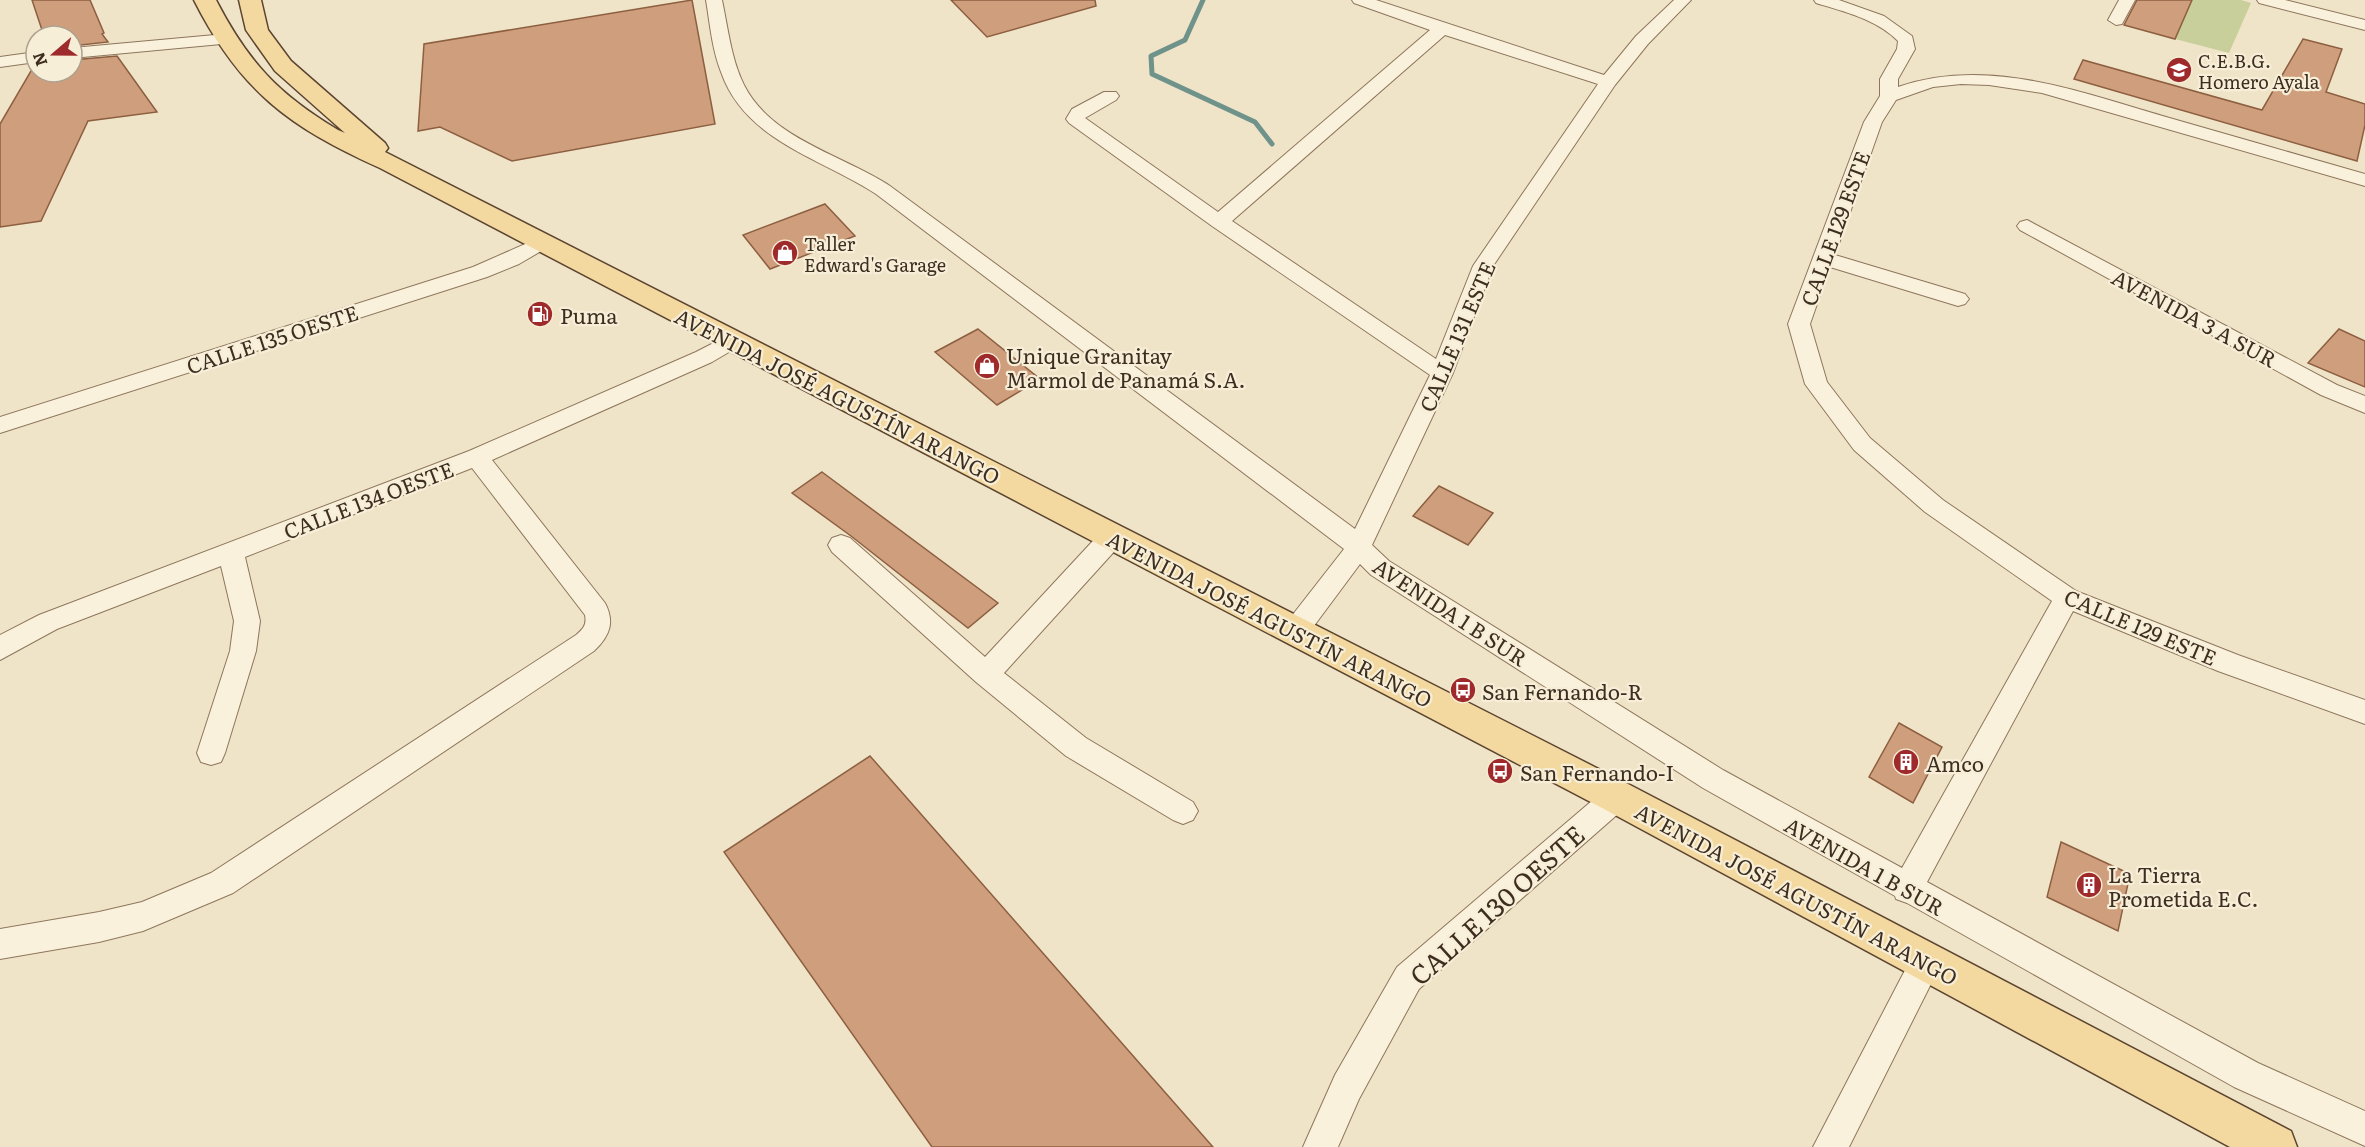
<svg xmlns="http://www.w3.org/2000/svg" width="2365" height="1147" font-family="Literata,serif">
<rect width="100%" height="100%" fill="#f0e4c8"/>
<!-- green -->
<path fill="#c9cf9b" d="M 2192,0 L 2241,0 L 2251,3 L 2229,53 L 2175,39 Z"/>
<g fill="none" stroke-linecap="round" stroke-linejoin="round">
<!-- stream -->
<path stroke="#6f938a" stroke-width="5" d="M 1203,0 L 1185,40 L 1151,56 L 1152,74 L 1255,122 L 1272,144"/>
</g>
<!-- building -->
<path fill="#cf9f7d" stroke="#8d5f41" stroke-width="1.5" d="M 32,0 L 90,0 L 104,33 L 102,34 L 108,42 L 72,46 L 72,36 L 44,36 Z
M 692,0 L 715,124 L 512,161 L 440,127 L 418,131 L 424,44 Z
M 951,0 L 1095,0 L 1096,6 L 987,37 Z
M 2137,0 L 2192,0 L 2175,39 L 2124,25 Z
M 2303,39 L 2342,49 L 2326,92 L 2365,104 L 2365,125 L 2357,161 L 2074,79 L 2083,60 L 2262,110 Z
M 117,56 L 157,112 L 88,121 L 41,221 L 0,227 L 0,124 L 35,64 L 36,72 L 72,72 L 72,60 Z
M 825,204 L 855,236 L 770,269 L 743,235 Z
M 978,329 L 1040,379 L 997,405 L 935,352 Z
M 2339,329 L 2365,341 L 2365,387 L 2308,363 Z
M 822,472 L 998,603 L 968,628 L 851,536 L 792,493 Z
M 1439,486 L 1493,513 L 1468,545 L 1413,516 Z
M 1899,723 L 1942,747 L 1913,803 L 1869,777 Z
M 870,756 L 1213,1147 L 932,1147 L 724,852 Z
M 2061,842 L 2130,874 L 2118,931 L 2047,897 Z"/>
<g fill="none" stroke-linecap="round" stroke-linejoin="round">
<!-- minor casing -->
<g stroke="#8d765c" stroke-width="2">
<path id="minor" d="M 706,0 L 722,0 C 728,28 731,59 744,85 C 771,139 843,155 890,186 L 1355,529 L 1430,375 L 1212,226 L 1069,123 L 1066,119 L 1072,109 L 1104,92 L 1116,92 L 1119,96 L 1116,100 L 1085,118 L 1218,212 L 1430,30 L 1354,3 L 1352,0 L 1376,0 L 1604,75 L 1636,36 L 1674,0 L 1691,0 L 1648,44 L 1615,85 L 1493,266 L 1453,373 L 1372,545 L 1389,561 L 1723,770 L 1902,868 L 2052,601 L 1925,512 L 1854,450 L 1805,384 L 1788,324 L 1864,122 L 1880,96 L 1880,79 L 1897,49 L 1898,41 C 1876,19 1845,12 1816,3 L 1814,0 L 1839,0 L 1884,16 L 1912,36 L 1915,49 L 1898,79 L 1898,87 C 1990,55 2084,94 2173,119 C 2237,137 2301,156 2365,174 L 2365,186 L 2042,93 L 1989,85 L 1961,84 L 1933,87 L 1896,100 L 1882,122 L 1835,255 L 1965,294 L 1969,299 L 1965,304 L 1958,306 L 1830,267 L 1810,324 L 1827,382 L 1870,438 L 1943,500 L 2076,591 L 2238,655 L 2365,700 L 2365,724 L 2218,671 L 2073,611 L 1927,882 L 2258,1063 L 2365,1111 L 2365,1146 L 2234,1087 L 1907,903 L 1896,899 L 1895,896 L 1703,788 L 1371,575 L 1360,564 L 1305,638 L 1296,641 L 1287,638 L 1283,630 L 1287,622 L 1344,549 L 876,194 C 821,158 745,141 721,72 C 712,49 710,24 706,0 ZM 1445,35 L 1598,84 L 1473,266 L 1436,359 L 1232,221 Z
M 2119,0 L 2135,0 L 2122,24 L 2116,25 L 2108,20 Z
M 2257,0 L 2285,0 L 2365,20 L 2365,30 L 2259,3 Z
M 226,34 L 232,35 L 234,39 L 232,43 L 72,58 L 72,48 Z
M 36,52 L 36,62 L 0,67 L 0,57 Z
M 2027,220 L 2337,385 L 2365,396 L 2365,413 L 2321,395 L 2020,230 L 2017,226 L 2020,222 Z
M 541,237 L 548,239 L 551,243 L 548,247 L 519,264 L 487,277 L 0,433 L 0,417 L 473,267 Z
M 733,333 L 741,335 L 744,340 L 741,345 L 712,362 L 492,460 L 605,603 C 615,622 610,636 594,651 L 233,893 L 143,931 L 99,942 L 0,959 L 0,929 L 99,912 L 142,902 L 211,873 L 576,635 C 583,629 587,625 585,615 L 472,468 L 245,557 L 260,621 L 256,651 L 225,753 L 221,762 L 211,765 L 201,762 L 197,753 L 230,651 L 234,621 L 221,566 L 57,629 L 0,660 L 0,635 L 39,615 L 469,451 L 696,352 Z
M 1112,528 L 1121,530 L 1124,537 L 1121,544 L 1004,673 L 1086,738 L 1193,802 L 1198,811 L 1193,820 L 1183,824 L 1173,820 L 1066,756 L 976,682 L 832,552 L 828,545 L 832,538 L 841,535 L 850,538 L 985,657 L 1103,530 Z
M 1617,784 L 1627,788 L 1632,797 L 1627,806 L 1419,989 L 1359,1099 L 1338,1147 L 1303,1147 L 1335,1075 L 1397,967 L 1607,788 Z
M 1926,947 L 1937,951 L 1942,962 L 1849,1147 L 1813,1147 L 1915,951 Z"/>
</g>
<!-- major casing -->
<g stroke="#5b4430" stroke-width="3">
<path id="major" d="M 194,0 L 216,0 C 248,62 278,94 338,130 L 345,133 L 275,71 L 246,30 L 239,0 L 261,0 L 268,30 L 291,61 L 385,143 L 388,148 L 385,152 L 1630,785 L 2291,1131 L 2297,1147 L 2230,1147 L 1604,809 L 380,168 C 289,127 240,91 194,0 Z"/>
</g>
<!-- minor -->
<use href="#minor" fill="#faf1dc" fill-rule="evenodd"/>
<!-- major -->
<use href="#major" fill="#f3d9a0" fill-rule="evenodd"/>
</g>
<!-- icons -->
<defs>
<g id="school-disc" transform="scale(1.35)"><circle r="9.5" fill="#9e2a2b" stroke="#f7eed8"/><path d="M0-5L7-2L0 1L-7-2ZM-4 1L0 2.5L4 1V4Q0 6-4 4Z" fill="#fff"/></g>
<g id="shop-disc" transform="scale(1.35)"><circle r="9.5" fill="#9e2a2b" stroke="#f7eed8"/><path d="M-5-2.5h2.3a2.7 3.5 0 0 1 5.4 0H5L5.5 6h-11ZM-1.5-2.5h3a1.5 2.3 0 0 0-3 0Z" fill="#fff"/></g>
<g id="fuel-disc" transform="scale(1.35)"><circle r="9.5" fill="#9e2a2b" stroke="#f7eed8"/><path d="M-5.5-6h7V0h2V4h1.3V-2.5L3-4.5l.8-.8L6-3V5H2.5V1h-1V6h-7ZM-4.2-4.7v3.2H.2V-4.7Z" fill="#fff"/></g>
<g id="bus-disc" transform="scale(1.35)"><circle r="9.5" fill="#9e2a2b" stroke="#f7eed8"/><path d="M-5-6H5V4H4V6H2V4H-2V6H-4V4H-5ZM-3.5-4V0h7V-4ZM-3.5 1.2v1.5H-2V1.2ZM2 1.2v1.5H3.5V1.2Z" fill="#fff"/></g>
<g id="building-disc" transform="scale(1.35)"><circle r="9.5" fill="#9e2a2b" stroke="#f7eed8"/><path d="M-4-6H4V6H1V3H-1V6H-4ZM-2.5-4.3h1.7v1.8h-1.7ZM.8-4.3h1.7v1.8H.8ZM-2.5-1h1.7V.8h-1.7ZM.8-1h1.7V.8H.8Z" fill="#fff"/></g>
</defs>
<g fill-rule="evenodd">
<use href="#school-disc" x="2179" y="70"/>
<use href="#shop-disc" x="785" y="253"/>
<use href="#fuel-disc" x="540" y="314"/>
<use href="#shop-disc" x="987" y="366"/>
<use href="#bus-disc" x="1463" y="690"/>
<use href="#building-disc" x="1906" y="762"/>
<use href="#bus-disc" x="1500" y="771"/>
<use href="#building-disc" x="2089" y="885"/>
</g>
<g text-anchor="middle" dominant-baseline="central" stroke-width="4.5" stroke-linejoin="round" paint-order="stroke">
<!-- far-poi labels -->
<g font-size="18" fill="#3d2e20" stroke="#f7eed8" text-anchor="start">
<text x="2198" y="60">C.E.B.G.<tspan x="2198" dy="21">Homero Ayala</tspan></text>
<text x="804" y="243">Taller<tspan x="804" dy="21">Edward's Garage</tspan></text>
</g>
<!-- street labels -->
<g font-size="21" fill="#3d2e20" stroke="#f7eed8">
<text transform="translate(1834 228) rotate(-70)">CALLE 129 ESTE</text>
<text transform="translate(2195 317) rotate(28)">AVENIDA 3 A SUR</text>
<text transform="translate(1456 336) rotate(-67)">CALLE 131 ESTE</text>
<text transform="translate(272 338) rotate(-18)">CALLE 135 OESTE</text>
<text transform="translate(838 395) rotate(27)">AVENIDA JOSÉ AGUSTÍN ARANGO</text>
<text transform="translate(368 499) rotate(-21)">CALLE 134 OESTE</text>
<text transform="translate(1451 611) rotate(33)">AVENIDA 1 B SUR</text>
<text transform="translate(1270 618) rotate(27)">AVENIDA JOSÉ AGUSTÍN ARANGO</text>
<text transform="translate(2141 626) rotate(23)">CALLE 129 ESTE</text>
<text transform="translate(1865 865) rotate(29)">AVENIDA 1 B SUR</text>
<text transform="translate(1797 893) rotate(28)">AVENIDA JOSÉ AGUSTÍN ARANGO</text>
</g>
<!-- poi labels -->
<g font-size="21" fill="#3d2e20" stroke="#f7eed8" text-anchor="start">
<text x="560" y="314">Puma</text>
<text x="1006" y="354">Unique Granitay<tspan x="1006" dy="24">Marmol de Panamá S.A.</tspan></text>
<text x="1482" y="690">San Fernando-R</text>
<text x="1926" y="762">Amco</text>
<text x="1520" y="771">San Fernando-I</text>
<text x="2108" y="873">La Tierra<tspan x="2108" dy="24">Prometida E.C.</tspan></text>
</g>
<!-- near-street labels -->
<g font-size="26" fill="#3d2e20" stroke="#f7eed8">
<text transform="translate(1496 904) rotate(-42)">CALLE 130 OESTE</text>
</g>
</g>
<!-- north arrow -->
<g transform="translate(54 54) rotate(250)"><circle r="28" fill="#f7eed8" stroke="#ada18e" stroke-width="1.5"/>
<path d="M0-4.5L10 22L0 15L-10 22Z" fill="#9e2a2b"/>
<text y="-9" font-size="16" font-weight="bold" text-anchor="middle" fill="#3d2e20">N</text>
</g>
</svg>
